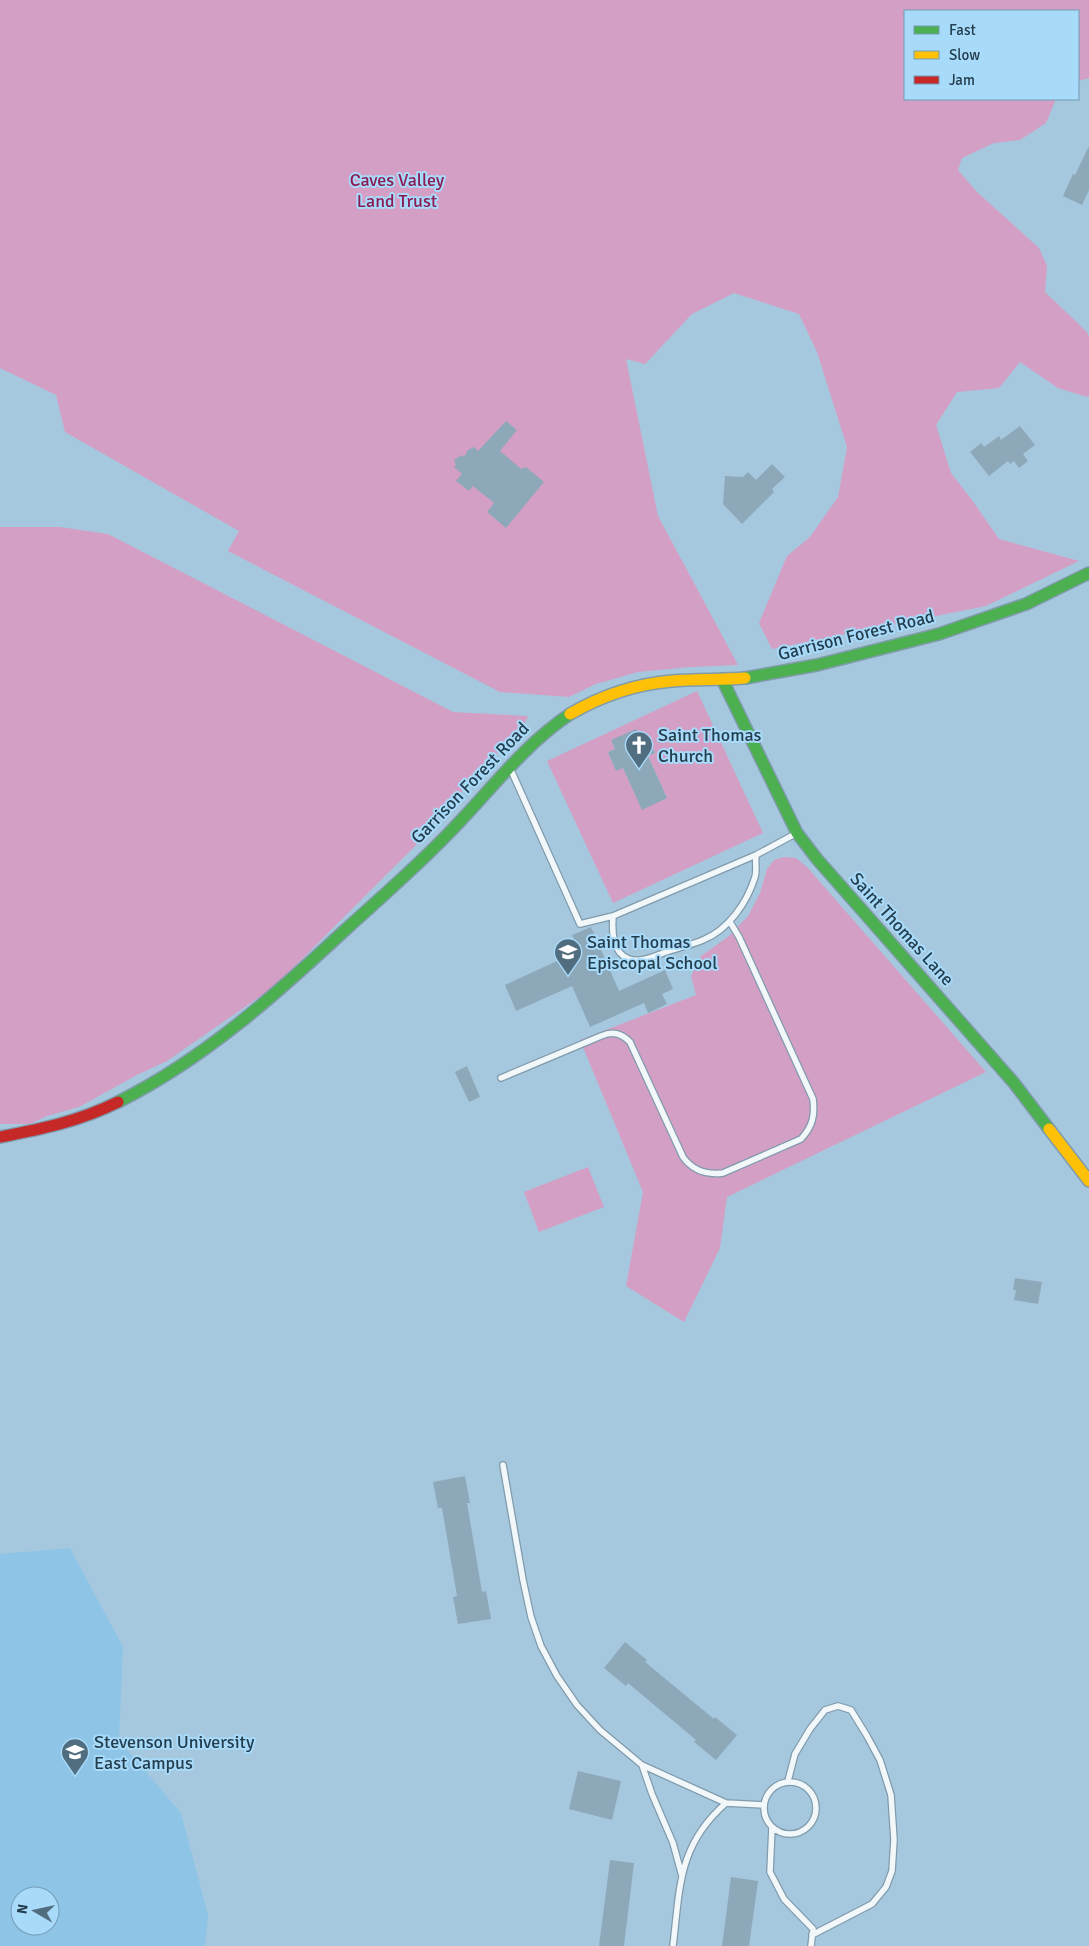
<svg xmlns="http://www.w3.org/2000/svg" width="1089" height="1946" font-family="Signika,sans-serif">
<rect width="100%" height="100%" fill="#a6c8de"/>
<!-- built -->
<path fill="#8ec5e7" fill-rule="evenodd" d="M 70,1548 L 123,1647 L 119,1740 L 181,1813 L 208,1915 L 205,1946 L 0,1946 L 0,1554 ZM 20,1896 L 50,1896 L 50,1926 L 20,1926 Z"/>
<!-- green -->
<path fill="#d49fc4" fill-rule="evenodd" d="M 0,0 L 1089,0 L 1089,78 L 1078,81 L 1078,11 L 905,11 L 905,99 L 1056,99 L 1046,123 L 1020,140 L 994,143 L 962,158 L 958,170 L 977,192 L 1039,248 L 1047,266 L 1045,292 L 1087,332 L 1089,337 L 1089,395 L 1087,397 L 1058,388 L 1020,362 L 999,388 L 957,392 L 936,425 L 951,473 L 972,500 L 999,539 L 1079,561 L 986,606 L 772,649 L 759,623 L 787,556 L 810,537 L 838,497 L 847,447 L 817,352 L 799,314 L 734,293 L 692,314 L 645,364 L 626,359 L 658,516 L 738,665 L 691,667 L 638,672 L 596,684 L 569,697 L 500,692 L 228,551 L 239,531 L 65,432 L 56,395 L 0,368 Z
M 0,527 L 60,527 L 108,534 L 453,712 L 528,716 L 522,730 L 482,768 L 416,845 L 275,986 L 167,1061 L 137,1075 L 79,1107 L 47,1116 L 30,1124 L 0,1124 Z
M 697,691 L 763,833 L 613,903 L 547,761 ZM 647,734 L 655,753 L 648,756 L 667,798 L 642,809 L 623,768 L 616,770 L 608,752 L 615,749 L 611,740 L 640,737 Z
M 784,857 L 796,858 L 807,867 L 986,1072 L 727,1197 L 720,1248 L 684,1322 L 626,1286 L 643,1192 L 580,1040 L 696,995 L 691,976 L 701,956 L 729,936 L 748,916 L 760,893 L 767,869 L 774,860 Z
M 588,1167 L 604,1207 L 539,1232 L 524,1192 Z"/>
<!-- building -->
<path fill="#8da8b9" d="M 1089,146 L 1089,190 L 1082,205 L 1063,196 L 1073,174 L 1075,175 Z
M 506,421 L 517,430 L 500,451 L 521,469 L 526,467 L 544,482 L 506,528 L 487,512 L 494,503 L 473,486 L 469,491 L 456,481 L 462,474 L 454,467 L 456,465 L 454,460 L 462,455 L 464,457 L 468,450 L 474,447 L 478,451 Z
M 1020,426 L 1035,445 L 1023,454 L 1028,461 L 1019,468 L 1014,461 L 1010,464 L 1008,461 L 989,476 L 970,452 L 981,443 L 984,447 L 999,436 L 1001,440 Z
M 772,464 L 785,477 L 772,489 L 774,492 L 742,524 L 723,504 L 725,476 L 743,477 L 748,472 L 756,480 Z
M 636,729 L 640,737 L 646,734 L 655,753 L 648,756 L 667,798 L 642,810 L 623,768 L 616,771 L 608,752 L 615,749 L 611,740 Z
M 591,927 L 619,991 L 665,970 L 673,989 L 662,994 L 667,1004 L 648,1013 L 644,1003 L 590,1027 L 572,986 L 516,1011 L 505,985 L 579,951 L 572,935 Z
M 467,1066 L 480,1097 L 469,1102 L 455,1072 Z
M 1015,1278 L 1042,1282 L 1038,1304 L 1014,1300 L 1016,1290 L 1013,1290 Z
M 465,1476 L 470,1503 L 467,1503 L 482,1592 L 486,1591 L 491,1619 L 458,1624 L 453,1597 L 457,1596 L 442,1508 L 438,1508 L 433,1482 Z
M 625,1642 L 647,1660 L 645,1662 L 714,1719 L 715,1717 L 737,1735 L 716,1760 L 694,1742 L 696,1740 L 628,1683 L 626,1686 L 604,1668 Z
M 578,1771 L 621,1781 L 612,1820 L 569,1809 Z
M 610,1860 L 634,1863 L 624,1946 L 599,1946 Z
M 731,1877 L 758,1881 L 749,1946 L 722,1946 Z"/>
<g fill="none" stroke-linecap="round" stroke-linejoin="round">
<!-- lane casing -->
<g stroke="#809bac" stroke-width="8">
<path id="lane" d="M 510,768 L 580,924 L 613,916
M 756,855 C 755,862 757,871 755,877 C 747,903 728,930 703,940 C 691,945 678,948 666,952 C 655,956 641,963 629,959 C 612,953 612,931 613,916 L 756,855 L 795,834
M 501,1078 L 601,1036 C 613,1031 621,1033 630,1042 L 683,1157 C 693,1171 707,1175 723,1173 L 801,1139 C 813,1126 815,1115 813,1099 L 739,937 L 730,922
M 503,1465 L 523,1580 L 531,1617 L 541,1646 L 557,1676 L 577,1705 L 600,1730 L 642,1765 L 652,1794 L 673,1843 L 682,1876
M 642,1765 L 726,1803
M 788,1781 L 795,1754 L 810,1729 L 825,1710 L 838,1706 L 851,1710 L 867,1736 L 880,1760 L 891,1795 L 894,1840 L 892,1871 L 886,1887 L 872,1904 L 812,1935
M764 1808a26 26 0 1 1 52 0a26 26 0 1 1-52 0Z
M 772,1827 L 770,1872 L 784,1899 L 813,1929 L 811,1946
M 673,1946 C 680,1887 678,1845 726,1803 L 764,1805"/>
</g>
<!-- fast casing -->
<g stroke="#809bac" stroke-width="14">
<path id="fast" d="M 745,678 L 817,665 L 939,634 L 1026,604 L 1089,573
M 722,679 L 797,833 L 817,859 L 1014,1083 L 1049,1129
M 118,1102 C 204,1059 274,996 344,931 C 378,900 414,869 446,836 C 488,794 521,747 570,714"/>
</g>
<!-- slow casing -->
<g stroke="#809bac" stroke-width="14">
<path id="slow" d="M 570,714 C 601,696 636,684 672,681 C 696,679 720,680 745,678
M 1049,1129 L 1089,1181"/>
</g>
<!-- jam casing -->
<g stroke="#809bac" stroke-width="14">
<path id="jam" d="M 0,1137 C 42,1129 80,1121 118,1102"/>
</g>
<!-- lane -->
<use href="#lane" stroke="#f2f7fa" stroke-width="5.5"/>
<!-- fast -->
<use href="#fast" stroke="#4caf50" stroke-width="11"/>
<!-- slow -->
<use href="#slow" stroke="#ffc107" stroke-width="11"/>
<!-- jam -->
<use href="#jam" stroke="#c62828" stroke-width="11"/>
</g>
<!-- icons -->
<defs>
<g id="church-pin" transform="scale(1.4375)"><path d="M0 17L-7.5 6A9.5 9.5 0 1 1 7.5 6Z" fill="#516e80" stroke="#a8dafa"/><path d="M-1.2-6h2.4v3.5h3.3v2.4h-3.3V6h-2.4V-.1h-3.3v-2.4h3.3Z" fill="#fff"/></g>
<g id="school-pin" transform="scale(1.4375)"><path d="M0 17L-7.5 6A9.5 9.5 0 1 1 7.5 6Z" fill="#516e80" stroke="#a8dafa"/><path d="M0-5L7-2L0 1L-7-2ZM-4 1L0 2.5L4 1V4Q0 6-4 4Z" fill="#fff"/></g>
<g id="university-pin" transform="scale(1.4375)"><path d="M0 17L-7.5 6A9.5 9.5 0 1 1 7.5 6Z" fill="#516e80" stroke="#a8dafa"/><path d="M0-5L7-2L0 1L-7-2ZM-4 1L0 2.5L4 1V4Q0 6-4 4Z" fill="#fff"/></g>
</defs>
<g fill-rule="evenodd">
<use href="#church-pin" x="639" y="745"/>
<use href="#school-pin" x="568" y="952"/>
<use href="#university-pin" x="75" y="1752"/>
</g>
<g text-anchor="middle" dominant-baseline="central" stroke-width="4" stroke-linejoin="round" paint-order="stroke">
<!-- park labels -->
<g font-size="18" fill="#8b1b51" stroke="#a8dafa">
<text x="397" y="180">Caves Valley<tspan x="397" dy="21">Land Trust</tspan></text>
</g>
<!-- street labels -->
<g font-size="18" fill="#233e4e" stroke="#a8dafa">
<text transform="translate(856 635) rotate(-14)">Garrison Forest Road</text>
<text transform="translate(470 783) rotate(-46)">Garrison Forest Road</text>
<text transform="translate(902 929) rotate(48)">Saint Thomas Lane</text>
</g>
<!-- poi labels -->
<g font-size="18" fill="#233e4e" stroke="#a8dafa" text-anchor="start">
<text x="658" y="735">Saint Thomas<tspan x="658" dy="21">Church</tspan></text>
<text x="587" y="942">Saint Thomas<tspan x="587" dy="21">Episcopal School</tspan></text>
<text x="94" y="1742">Stevenson University<tspan x="94" dy="21">East Campus</tspan></text>
</g>
</g>
<!-- legend -->
<rect x="904" y="10" width="175" height="90" fill="#a8dafa" stroke="#739cb5"/>
<rect x="914" y="26" width="25" height="8" fill="#4caf50" stroke="#739cb5"/>
<text x="949" y="35" font-size="15" fill="#233e4e">Fast</text>
<rect x="914" y="51" width="25" height="8" fill="#ffc107" stroke="#739cb5"/>
<text x="949" y="60" font-size="15" fill="#233e4e">Slow</text>
<rect x="914" y="76" width="25" height="8" fill="#c62828" stroke="#739cb5"/>
<text x="949" y="85" font-size="15" fill="#233e4e">Jam</text>
<!-- north arrow -->
<g transform="translate(35 1911) rotate(279)"><circle r="24" fill="#a8dafa" stroke="#739cb5"/>
<path d="M0-4L9 19L0 12L-9 19Z" fill="#516e80"/>
<text y="-8" font-size="14" font-weight="bold" text-anchor="middle" fill="#233e4e">N</text>
</g>
</svg>
